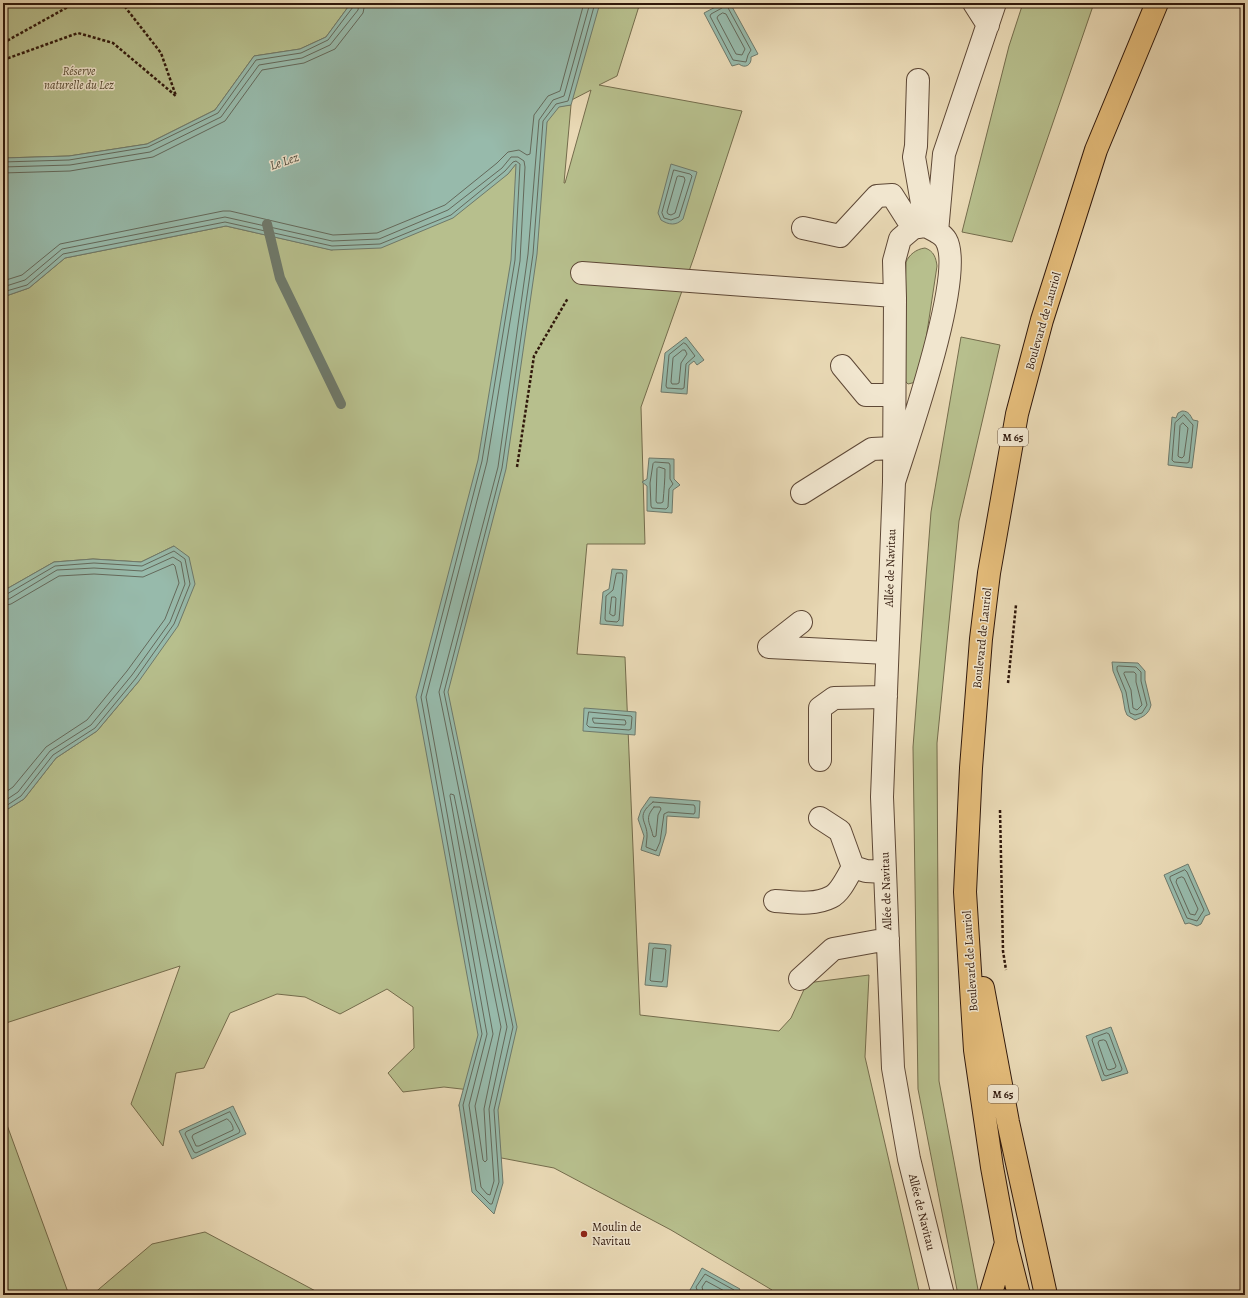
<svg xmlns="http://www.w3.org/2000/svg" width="1248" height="1298" font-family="Alegreya,serif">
<rect width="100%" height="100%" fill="#e9d9b5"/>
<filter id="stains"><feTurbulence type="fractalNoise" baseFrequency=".005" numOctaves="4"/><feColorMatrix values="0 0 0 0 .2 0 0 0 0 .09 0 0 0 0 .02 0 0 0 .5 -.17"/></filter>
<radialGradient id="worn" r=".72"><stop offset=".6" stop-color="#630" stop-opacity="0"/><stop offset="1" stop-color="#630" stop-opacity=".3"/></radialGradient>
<!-- green -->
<path fill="#b7bf8d" stroke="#746c4c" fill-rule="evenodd" d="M 3,3 L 351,3 L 326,37 L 300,49 L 254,56 L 215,110 L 147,144 L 69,156 L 3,158 Z
M 545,3 L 640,3 L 617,76 L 599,85 L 742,111 L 694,257 L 641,407 L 645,544 L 587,544 L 577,654 L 625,657 L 640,1015 L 779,1031 L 791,1018 L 807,983 L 869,975 L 865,1057 L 920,1295 L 769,1295 L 772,1290 L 671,1230 L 554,1168 L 470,1152 L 459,1105 L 470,1090 L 444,1087 L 403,1092 L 388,1073 L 414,1048 L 413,1007 L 387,989 L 340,1014 L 305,997 L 277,994 L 230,1013 L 204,1068 L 176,1073 L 163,1146 L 131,1104 L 180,966 L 3,1024 L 3,812 L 24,799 L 56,758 L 97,731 L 139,681 L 174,546 L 141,562 L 93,559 L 54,562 L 3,591 L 3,297 L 29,288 L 65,258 L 226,226 L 332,250 L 508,174 L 547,122 ZM 591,90 L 565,183 L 564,183 L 571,105 L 560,106 Z
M 1023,3 L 1094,3 L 1012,242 L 962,232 L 1009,46 Z
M 925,248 C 934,251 936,258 937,266 L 921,372 L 916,382 L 908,384 L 906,382 L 902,374 L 906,262 C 909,255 916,249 925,248 Z
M 961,337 L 1000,345 L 959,521 L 937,743 L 939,1081 L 979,1295 L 958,1295 L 918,1089 L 913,747 L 931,512 Z
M 3,1114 L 69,1295 L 3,1295 Z
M 205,1232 L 323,1295 L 92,1295 L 152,1244 Z"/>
<!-- water -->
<path fill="#97baab" stroke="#6e796b" d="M 351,3 L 600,3 L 571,105 L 559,107 L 547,122 L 537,254 L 506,469 L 448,692 L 517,1027 L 498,1110 L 503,1183 L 494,1214 L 472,1192 L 459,1105 L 478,1035 L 416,697 L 478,460 L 511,260 L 516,164 L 508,174 L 453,218 L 381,248 L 331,250 L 226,226 L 65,258 L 29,288 L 3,297 L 3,158 L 69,156 L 147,144 L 215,110 L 254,56 L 300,49 L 326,37 Z
M 723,3 L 730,3 L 758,54 L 751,57 C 752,65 745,69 739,64 L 732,66 L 704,13 Z
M 671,164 L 697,172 L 683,219 C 676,226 669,225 661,220 L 658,213 Z
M 686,337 L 704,360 L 697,365 L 694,361 L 689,365 L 687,394 L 661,392 L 665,353 Z
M 1182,411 C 1189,411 1190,415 1193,420 L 1198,421 L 1192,468 L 1168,465 L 1172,417 L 1176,418 L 1178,413 Z
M 649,458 L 674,459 L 674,479 L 680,485 L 673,490 L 672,513 L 647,511 L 647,486 L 642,482 L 647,479 Z
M 174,546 L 189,557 L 195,584 L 178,626 L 139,681 L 97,731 L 56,758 L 24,799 L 3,812 L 3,591 L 54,562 L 93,559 L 141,562 Z
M 612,569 L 627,570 L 623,626 L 600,624 L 603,592 L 609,589 Z
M 1112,662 L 1138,663 L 1145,671 L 1145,680 L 1151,705 C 1149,714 1143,717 1135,720 L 1127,715 L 1125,710 L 1122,693 L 1113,671 Z
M 584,708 L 636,712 L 635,735 L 583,731 Z
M 650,797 L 700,801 L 699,818 L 667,816 L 666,833 L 659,856 L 641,850 L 644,836 L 638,819 L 641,810 Z
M 1188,864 L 1210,914 L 1205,916 L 1201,924 L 1197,926 L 1189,923 L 1185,924 L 1164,875 Z
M 649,943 L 671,945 L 667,987 L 645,985 Z
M 1111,1027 L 1128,1073 L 1102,1081 L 1086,1036 Z
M 233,1106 L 246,1134 L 192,1159 L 179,1131 Z
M 702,1268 L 740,1289 L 737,1295 L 698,1295 L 690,1290 Z"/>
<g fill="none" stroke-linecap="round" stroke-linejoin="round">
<!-- shore -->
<path stroke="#64695b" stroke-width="1" d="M 724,5 L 727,6 L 751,50 L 748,55 L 746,62 L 733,60 L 710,16 L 711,14 L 722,8 Z
M 723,13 L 726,14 L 745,49 L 742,55 L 736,54 L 717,18 L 718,16 Z
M 3,162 L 69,160 L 148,147 L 218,113 L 256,60 L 301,53 L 328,40 L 353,7 L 354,3
M 3,167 L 70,165 L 150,152 L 221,117 L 259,65 L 302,58 L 330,45 L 358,10 L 359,3
M 674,170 L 690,174 L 692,176 L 679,217 L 671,220 L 664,218 L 662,213 Z
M 3,173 L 70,171 L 153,157 L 225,121 L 262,70 L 304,63 L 335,49 L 363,13 L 365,3
M 679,176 L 684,177 L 685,180 L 675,213 L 671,215 L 668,214 L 667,212 L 677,177 Z
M 3,281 L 22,275 L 60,244 L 223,211 L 230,211 L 333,235 L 377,233 L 445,205 L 497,163 L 508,152 L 519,150 L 527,155 L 530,154 L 534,115 L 548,96 L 560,91 L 584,3
M 3,287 L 25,280 L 62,249 L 225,217 L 332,241 L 379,239 L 448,210 L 502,168 L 511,157 L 518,157 L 524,161 L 525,167 L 520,261 L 487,462 L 426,697 L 487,1034 L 469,1105 L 481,1187 L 487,1194 L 490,1195 L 494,1181 L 489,1109 L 507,1027 L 439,692 L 498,467 L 528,254 L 539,120 L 553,100 L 564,96 L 590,3
M 3,292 L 27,285 L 63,254 L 225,222 L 332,246 L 380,244 L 451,215 L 505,171 L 513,162 L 516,161 L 520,164 L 515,260 L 482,461 L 421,697 L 482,1034 L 463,1105 L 476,1190 L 490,1204 L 492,1204 L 499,1182 L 494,1110 L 513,1027 L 444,692 L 502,468 L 533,254 L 543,121 L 556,104 L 568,101 L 595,3
M 684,343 L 686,344 L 695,356 L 686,364 L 684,388 L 682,389 L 667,388 L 666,386 L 669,355 Z
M 683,350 L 685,350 L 687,354 L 681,363 L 679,383 L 677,384 L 672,384 L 671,382 L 673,358 Z
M 1184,415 L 1193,425 L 1189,462 L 1187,463 L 1174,462 L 1172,460 L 1175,423 Z
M 1183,423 L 1188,428 L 1184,456 L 1182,458 L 1179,457 L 1178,456 L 1180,426 Z
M 655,462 L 669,463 L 670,465 L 670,479 L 673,484 L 669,489 L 668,507 L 666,509 L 652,508 L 651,506 L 650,483 L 653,464 Z
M 659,467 L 665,469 C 665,480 664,490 663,502 L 661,503 L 657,503 L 656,501 L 657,469 Z
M 617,573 L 622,573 L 623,575 L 619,620 L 617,622 L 606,621 L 605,619 L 606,596 L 613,590 L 616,575 Z
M 3,595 L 7,594 L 55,566 L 94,563 L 142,566 L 174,551 L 185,559 L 190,584 L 174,624 L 136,678 L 95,728 L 53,755 L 21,796 L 3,808
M 612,597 L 615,597 L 616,598 L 615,615 L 613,616 L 610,614 Z
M 3,600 L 9,599 L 57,570 L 94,568 L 142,571 L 173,557 L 181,562 L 185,584 L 170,622 L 132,675 L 91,725 L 50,751 L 18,792 L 3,802
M 3,606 L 11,604 L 59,576 L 94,574 L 143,577 L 173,564 L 175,566 L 179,583 L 165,619 L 127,671 L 87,720 L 46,747 L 13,787 L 3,794
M 1119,666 L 1136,667 L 1141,672 L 1141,681 L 1147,705 L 1142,713 L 1135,715 L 1130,713 L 1129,709 L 1126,692 L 1117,670 L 1117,667 Z
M 1125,672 L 1134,672 L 1136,674 L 1136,682 L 1142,705 L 1137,710 L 1133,708 L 1131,690 L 1124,674 Z
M 589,712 L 631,716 L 632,717 L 631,729 L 629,730 L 589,727 L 587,725 Z
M 593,718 L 625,720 L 626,723 L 625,725 L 594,723 L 593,721 Z
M 451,794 L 454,795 L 501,1027 L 484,1109 L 487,1160 L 485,1162 L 483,1160 L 475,1106 L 493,1034 L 450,796 Z
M 653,802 L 694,805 L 695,807 L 695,812 L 694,814 L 668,812 L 664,814 L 660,842 L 656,851 L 646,847 C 646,844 647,840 647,837 C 648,821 634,817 653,802 Z
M 654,807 L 660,807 L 661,809 L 658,815 L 656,836 L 654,837 L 653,836 C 650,822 644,819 654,807 Z
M 1185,870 L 1187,872 L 1204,910 L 1197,921 L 1187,918 L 1170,879 L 1170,877 Z
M 1182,877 L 1184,878 L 1198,909 L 1195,915 L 1190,914 L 1176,882 L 1177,879 Z
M 655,948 L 665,949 L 666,950 L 663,980 L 662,982 L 651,981 L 650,980 L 653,949 Z
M 1107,1033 L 1109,1034 L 1122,1069 L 1121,1071 L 1106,1076 L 1104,1075 L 1092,1040 L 1093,1038 Z
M 1104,1040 L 1106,1041 L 1116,1066 L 1115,1068 L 1109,1070 L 1107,1069 L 1098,1043 L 1099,1041 Z
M 230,1112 L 240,1131 L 239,1133 L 196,1153 L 194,1152 L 185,1134 L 186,1132 Z
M 227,1119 C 230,1120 234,1127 233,1130 L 199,1146 L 196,1146 L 192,1137 L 193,1135 Z
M 699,1295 L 696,1287 L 705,1274 L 734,1290 L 734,1295
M 704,1295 L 702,1287 L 706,1281 L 728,1293 L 729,1295"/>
<!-- stream -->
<path stroke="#6e796b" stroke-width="10" d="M 267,224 L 280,278 L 341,404"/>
<!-- minor casing -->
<g stroke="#5e4836" stroke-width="24">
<path id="minor" d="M 974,3 L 988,25
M 918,80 L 916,146 L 914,157 L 926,226
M 926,226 C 933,230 942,233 946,240 C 966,274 907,441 894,482 L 895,298 L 894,261 L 900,239 L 913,228 Z
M 803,228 L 840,236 L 877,196 L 892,195 L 913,228
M 937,232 L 944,154 L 995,3
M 582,273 L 894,296
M 842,366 L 866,395 L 894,395
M 894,482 L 882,797 L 893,1068 L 909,1159 L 943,1295
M 802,493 L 872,449 L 893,448
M 801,622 L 769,647 L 887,653
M 820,760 L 820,708 L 834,698 L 886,697
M 820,818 L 840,831 L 853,867 L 866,871 L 885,872
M 775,901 C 794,902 813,906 831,897 C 840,893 848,876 853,867
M 800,979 L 833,949 L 888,939"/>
</g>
<!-- major casing -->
<g stroke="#30180b" stroke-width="24">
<path id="major" d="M 983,988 L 1008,1122 L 1046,1295
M 991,1295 L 991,1293 L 1006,1243
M 1019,1295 L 1006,1243 L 992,1167 L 975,1050 L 965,892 L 971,768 L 981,639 L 989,573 L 1017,414 L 1042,320 L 1096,150 L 1157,3"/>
</g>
<!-- path -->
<path stroke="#30180b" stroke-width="2.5" stroke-dasharray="3 2" stroke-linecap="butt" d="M 3,43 L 75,3
M 3,60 L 78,33 L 113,43 L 176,96 L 161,53 L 122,3
M 517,467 L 534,356 L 568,298
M 1008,683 L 1016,605
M 1000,810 L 1003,951 L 1006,970"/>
<!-- minor -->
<use href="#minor" stroke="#f1e6cf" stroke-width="22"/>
<!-- major -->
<use href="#major" stroke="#e4bc7a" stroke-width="22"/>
</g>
<!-- markers -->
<circle fill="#8f2418" stroke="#f1e6cf" stroke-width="1.5" cx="584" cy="1234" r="4"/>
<g text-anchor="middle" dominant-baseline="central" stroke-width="3" stroke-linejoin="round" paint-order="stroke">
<!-- shield labels -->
<g fill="#f1e6cf" stroke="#6a5646" stroke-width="1">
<rect x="998" y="428" width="30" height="18" rx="3"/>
<rect x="988" y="1085" width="30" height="18" rx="3"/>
</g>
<g font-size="11" font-weight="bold" fill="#30180b">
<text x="1013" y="437">M 65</text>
<text x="1003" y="1094">M 65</text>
</g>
<!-- park labels -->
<g font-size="12" font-style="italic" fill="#584a32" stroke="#f1e6cf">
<text x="79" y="71">Réserve<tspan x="79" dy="14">naturelle du Lez</tspan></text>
</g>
<!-- street labels -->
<g font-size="12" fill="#30180b" stroke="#f1e6cf">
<text transform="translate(1043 321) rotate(-74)">Boulevard de Lauriol</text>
<text transform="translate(890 568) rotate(-88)">Allée de Navitau</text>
<text transform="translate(982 638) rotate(-84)">Boulevard de Lauriol</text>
<text transform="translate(886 891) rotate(-92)">Allée de Navitau</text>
<text transform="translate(970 961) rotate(-94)">Boulevard de Lauriol</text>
<text transform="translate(922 1212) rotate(76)">Allée de Navitau</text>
</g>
<!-- poi labels -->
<g font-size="12" fill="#30180b" stroke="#f1e6cf" text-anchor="start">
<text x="592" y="1227">Moulin de<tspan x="592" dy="14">Navitau</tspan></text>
</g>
<!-- water labels -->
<g font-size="13" font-style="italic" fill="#4f493b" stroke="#f1e6cf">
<text transform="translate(284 161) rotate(-19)">Le Lez</text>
</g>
</g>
<!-- margin -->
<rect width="1248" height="1298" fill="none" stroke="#e9d9b5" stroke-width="16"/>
<rect x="4" y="4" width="1240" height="1290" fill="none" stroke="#30180b" stroke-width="2"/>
<rect x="8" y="8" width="1232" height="1282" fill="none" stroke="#30180b"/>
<rect width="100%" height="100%" filter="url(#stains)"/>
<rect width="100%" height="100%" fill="url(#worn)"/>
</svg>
